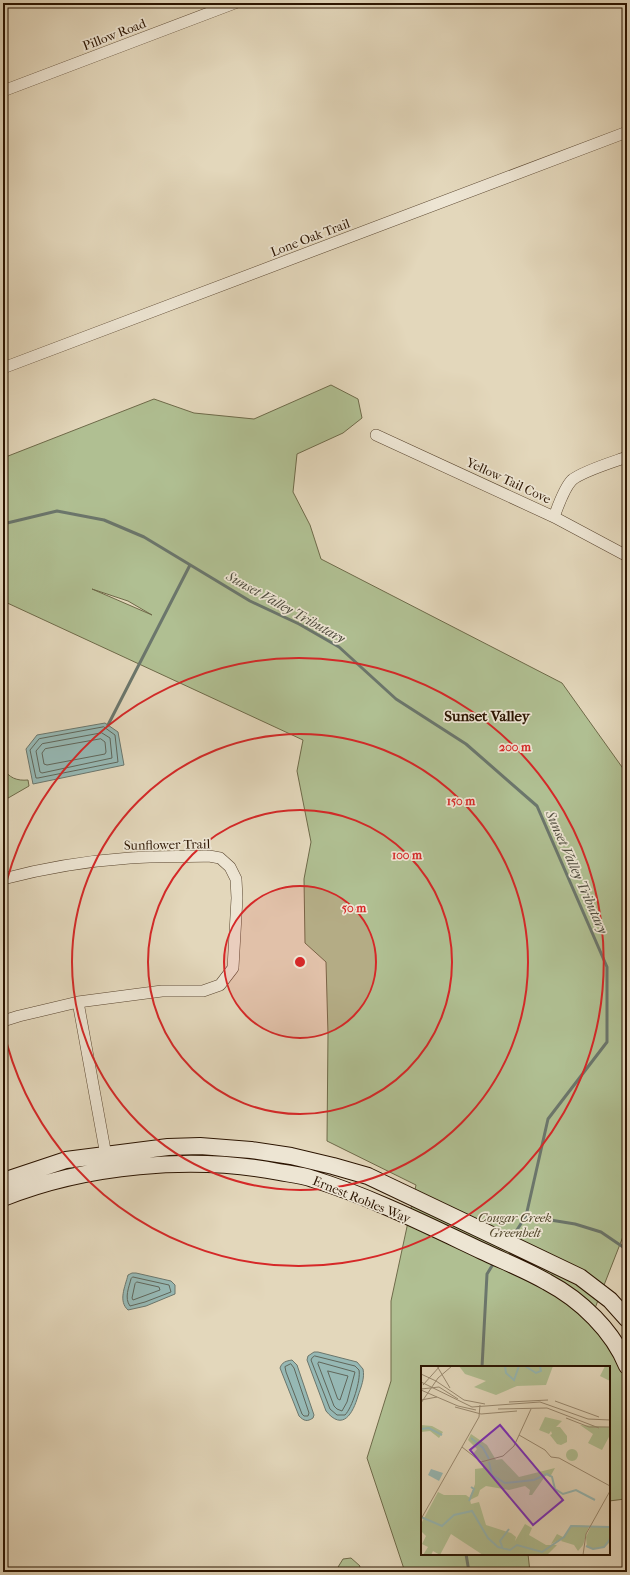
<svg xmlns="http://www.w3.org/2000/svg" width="630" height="1575" viewBox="0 0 630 1575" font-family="'IM FELL French Canon',serif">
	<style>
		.green { fill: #b0bf92; stroke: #6e6a49; fill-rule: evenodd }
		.water { fill: #96b8b4; stroke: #6b766c }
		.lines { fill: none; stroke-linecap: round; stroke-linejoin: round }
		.shore { stroke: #60665a; stroke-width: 1 }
		.stream { stroke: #6b766c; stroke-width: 3 }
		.street-casing { stroke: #59452f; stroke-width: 12 }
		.secondary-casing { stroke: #2b1400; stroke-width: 18 }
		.street { stroke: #ede5d3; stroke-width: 11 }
		.secondary { stroke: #ede5d3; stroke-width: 16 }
		.ring { fill: none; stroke: #d62828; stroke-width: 2 }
		.labels { text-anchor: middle; stroke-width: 3.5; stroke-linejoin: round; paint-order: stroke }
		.street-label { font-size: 13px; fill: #2b1400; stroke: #ede5d3 }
		.park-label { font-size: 13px; font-style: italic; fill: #53472c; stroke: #ede5d3 }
		.water-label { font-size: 14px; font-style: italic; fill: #504d3f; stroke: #ede5d3 }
		.quarter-label { font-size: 15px; font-weight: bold; fill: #2b1400; stroke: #ede5d3 }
		.inset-river { fill: none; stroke: #96b8b4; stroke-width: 2 }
		.inset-road { fill: none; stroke: #998970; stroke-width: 1 }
		.view { fill: #7b2cbf; fill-opacity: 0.15; stroke: #7b2cbf; stroke-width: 2 }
		.inset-edge { fill: none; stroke: #2b1400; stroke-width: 2 }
		.centre { fill: #d62828; stroke: #ede5d3; stroke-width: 2 }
		.ring-label { font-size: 12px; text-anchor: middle; font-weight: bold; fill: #d62828; stroke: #ede5d3; stroke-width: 3.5; stroke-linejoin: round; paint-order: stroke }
	</style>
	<rect width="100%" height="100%" fill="#e3d7bb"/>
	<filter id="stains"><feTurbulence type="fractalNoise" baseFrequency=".005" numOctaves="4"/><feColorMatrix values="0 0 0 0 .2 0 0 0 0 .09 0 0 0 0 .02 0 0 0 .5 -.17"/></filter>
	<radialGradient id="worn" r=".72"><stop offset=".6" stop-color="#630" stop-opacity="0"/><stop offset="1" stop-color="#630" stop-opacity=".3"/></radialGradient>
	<!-- green -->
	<path class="green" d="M331 385 358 399 362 418 343 433 297 454 293 492 310 525 321 559 562 683 627 774V1234H624L590 1321 606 1340 622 1371 627 1388V1478L625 1499 609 1501V1367H422V1554H528L530 1572H405L367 1458 391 1381V1301L416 1185 327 1141 328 1034 326 962 305 943 304 879 311 842 297 771 303 740 3 601V458L154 399 194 413 254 419ZM92 589 128 601 152 615Z
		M3 768C9 778 17 781 28 780L29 786 3 801Z
		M351 1558 360 1566 358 1572H335L343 1559Z"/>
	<!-- water -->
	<path class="water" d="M105 723 118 732 124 765 33 784 26 749 37 735Z
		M132 1273H136L171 1281 175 1285V1294L146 1306 128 1310C118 1301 125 1287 128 1275Z
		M314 1352H318L357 1362 363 1369C365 1378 361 1387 358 1396 353 1413 343 1432 326 1411L307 1360 308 1356Z
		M292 1360 297 1365 314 1415 313 1418C307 1422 304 1421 299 1416L280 1368C282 1362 286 1361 292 1360Z"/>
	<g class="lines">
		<!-- shore -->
		<path class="shore" d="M104 727 115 735 118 762 38 778H36L30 750 39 739Z
			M102 733 110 738 112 758 42 773 40 772 36 751 42 744Z
			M101 739 105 742 106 752 105 754 47 765 44 764 42 753 45 749Z
			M133 1277 169 1285 171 1292 145 1302 130 1306C124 1298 129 1287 131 1279Z
			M137 1282 159 1287 160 1290 133 1300 132 1298 135 1284Z
			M315 1356 355 1366 359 1370C361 1380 352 1408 345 1415H337L330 1409 311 1360 312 1358Z
			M319 1362 355 1372 347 1402 342 1411 337 1409 334 1406 318 1364Z
			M291 1364 294 1368 309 1413 308 1416H304L302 1414 286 1372 285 1367Z
			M328 1371 348 1376 340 1400 338 1399Z"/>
		<!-- stream -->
		<path class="stream" d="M3 524 57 511 104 520 144 537 250 601 299 624 339 647 396 699 466 744 537 806 607 967V1042L548 1119 526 1216 511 1239
			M108 725 190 565
			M526 1216 575 1224 601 1232 626 1249
			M482 1367 487 1274 495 1261
			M466 1554 469 1572"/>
		<defs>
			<path id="street" d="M3 91 235 3
				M3 368 627 132
				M376 435 554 517 627 556
				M554 517C558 506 564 488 572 480 583 471 613 462 627 457
				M3 879C44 868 87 861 130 858 156 856 183 857 209 856L220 858 230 867 236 879 237 898 233 968 220 985 203 991H162L78 1002 19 1016 3 1021
				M78 1002 107 1161"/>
			<path id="secondary" d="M3 1181 66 1160 168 1147 200 1146 251 1150 291 1156 333 1166 368 1176 580 1277 610 1300 627 1319
				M3 1198C85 1165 192 1155 279 1172 290 1174 302 1175 313 1179 371 1197 427 1225 482 1251 503 1261 526 1270 547 1282 581 1300 613 1331 627 1366"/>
		</defs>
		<!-- street casing -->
		<use href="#street" class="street-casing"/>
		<!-- secondary casing -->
		<use href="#secondary" class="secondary-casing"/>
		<!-- street -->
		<use href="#street" class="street"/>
		<!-- secondary -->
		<use href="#secondary" class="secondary"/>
	</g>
	<!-- distance rings -->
	<circle cx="300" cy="962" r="76" fill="#d62828" fill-opacity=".12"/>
	<g class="ring">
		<circle cx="300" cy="962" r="76"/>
		<circle cx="300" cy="962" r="152"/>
		<circle cx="300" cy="962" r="228"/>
		<path d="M3 896A304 304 0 1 1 3 1028"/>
	</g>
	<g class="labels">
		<!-- street labels -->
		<g class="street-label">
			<text transform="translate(114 34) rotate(-21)" y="5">Pillow Road</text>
			<text transform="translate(310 237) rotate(-21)" y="5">Lone Oak Trail</text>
			<text transform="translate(509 480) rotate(25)" y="5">Yellow Tail Cove</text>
			<text transform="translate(167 844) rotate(-1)" y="5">Sunflower Trail</text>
			<text transform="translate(362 1199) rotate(22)" y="5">Ernest Robles Way</text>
		</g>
		<!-- park labels -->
		<g class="park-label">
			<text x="515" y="1222">Cougar Creek<tspan x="515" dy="15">Greenbelt</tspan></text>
		</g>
		<!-- water labels -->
		<g class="water-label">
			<text transform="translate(286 607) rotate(29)" y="5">Sunset Valley Tributary</text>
			<text transform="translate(577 872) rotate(66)" y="5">Sunset Valley Tributary</text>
		</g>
		<!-- quarter labels -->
		<g class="quarter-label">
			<text x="487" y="721">Sunset Valley</text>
		</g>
	</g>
	<!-- overview -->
	<g transform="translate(421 1366)">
		<rect width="189" height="189" fill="#e3d7bb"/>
		<path d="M38 0H132L125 19 96 20 75 29 53 21 65 15 44 8ZM184 0H189V15L179 10ZM124 51 141 55 135 61H139L146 70V76L140 79 136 78 129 69 131 68 130 65 128 68 118 64ZM0 59 11 60 22 66 18 72 9 65 0 66ZM159 59 189 61V69L181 84 167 77 172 68ZM50 68 66 79 75 94 81 93 98 111 134 102 129 111 125 109 111 129H108L109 124 104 120 88 124 65 120 59 124 57 130 49 134 50 138 58 136 65 159 90 167 95 171 94 175 104 158 111 162 108 169 125 179H136L126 189H62L30 168 19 189 12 185 10 189H2L7 181 1 178 5 170 0 165V158L17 126 23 129H45L49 132 54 118V103L62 102 61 95 52 88 56 83 47 74ZM145 89a6 6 0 1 1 12 0a6 6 0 1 1-12 0ZM151 159 168 160 162 179 157 185 153 179 140 175 142 172 130 178 136 168 142 171ZM170 160H189V176L184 181 172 183 166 181 165 171Z" fill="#b0bf92"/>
		<path d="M10 103 22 107 18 115 7 109Z" fill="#96b8b4"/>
		<path class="inset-river" d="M84 0 85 7 93 14 98 0M104 0 115 7 120 5 119 0M0 63 8 62 21 69M50 72 62 82 68 93M68 96 71 109 84 117 113 114 126 108 131 111 134 123 142 128 155 124 174 134M48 135 53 123 50 121M0 151 21 160 33 149 51 145 67 172 77 181 89 184 96 179 121 186 143 171 150 160 189 161M165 180 172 183 183 181 189 173M82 183 79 175 88 163"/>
		<path class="inset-road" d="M16 0 29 22M0 8 15 15 43 34 64 38M0 16 51 41 119 36 167 53 189 54M2 19 19 0M0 23 18 21 37 33M0 24 16 31M0 34 16 31 37 40 55 44M134 35 178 51M88 36 127 34M0 37 17 12 31 0M34 41 60 48 96 45M77 43 126 42 178 62M145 52 168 61H189M98 69 124 84 130 91 138 92 189 120M41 81 60 96 82 90 93 80 110 43M0 153 58 51 59 39M162 189 165 168 189 125"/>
		<path class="view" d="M79 59 142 134 112 159 49 84Z"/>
		<rect width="189" height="189" class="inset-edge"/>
	</g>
	<circle cx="300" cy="962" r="6" class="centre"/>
	<g class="ring-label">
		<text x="515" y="751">200 m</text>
		<text x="461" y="805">150 m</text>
		<text x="407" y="859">100 m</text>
		<text x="354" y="912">50 m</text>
	</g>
	<!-- margin -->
	<rect width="630" height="1575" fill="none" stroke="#e3d7bb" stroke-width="16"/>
	<rect x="4" y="4" width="622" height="1567" fill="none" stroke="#2b1400" stroke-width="2"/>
	<rect x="8" y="8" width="614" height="1559" fill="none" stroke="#2b1400"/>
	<rect width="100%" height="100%" filter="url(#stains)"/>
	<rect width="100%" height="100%" fill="url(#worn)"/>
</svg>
